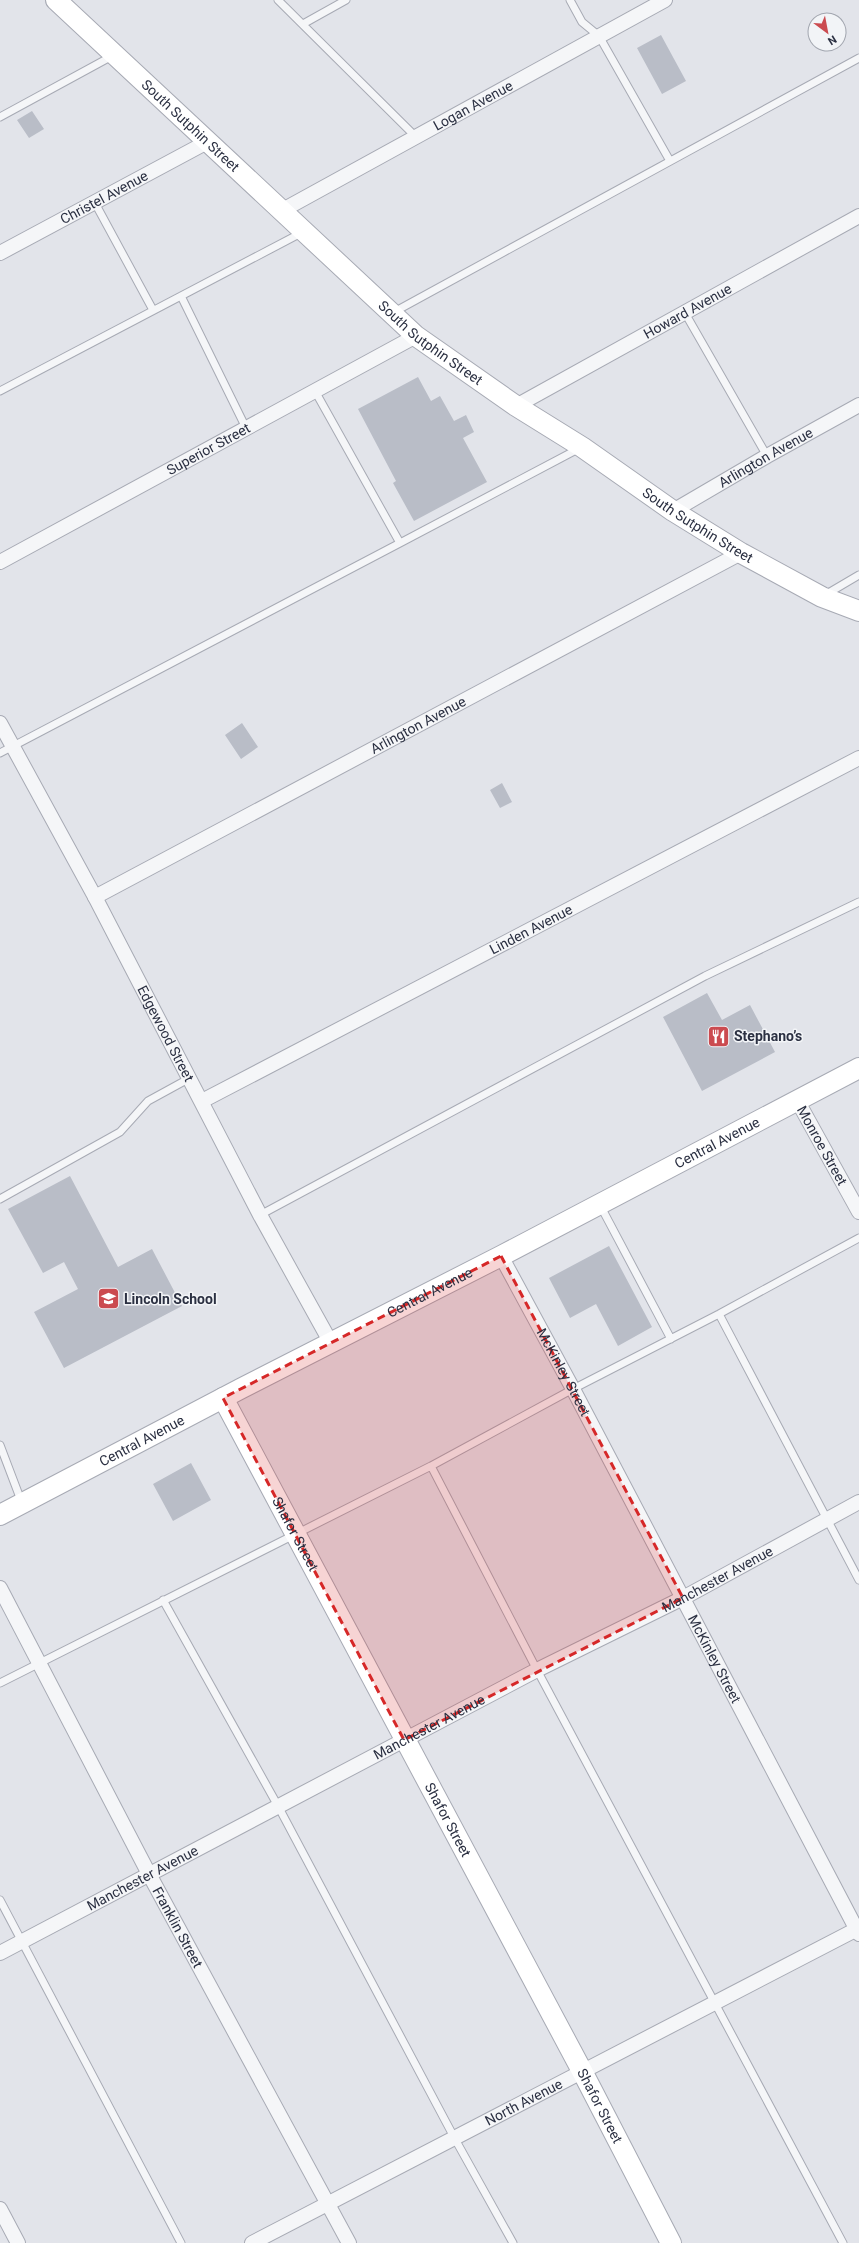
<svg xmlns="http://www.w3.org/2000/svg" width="859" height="2243" viewBox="0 0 859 2243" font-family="Roboto,sans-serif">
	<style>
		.building { fill: #b9bdc7 }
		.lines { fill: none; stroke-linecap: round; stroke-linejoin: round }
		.lane-casing { stroke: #a7aab4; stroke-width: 9 }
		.street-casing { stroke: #a7aab4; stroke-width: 16 }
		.secondary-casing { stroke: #a7aab4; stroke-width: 22 }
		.lane { stroke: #f5f6f8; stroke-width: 7 }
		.street { stroke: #f5f6f8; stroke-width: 14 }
		.secondary { stroke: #fff; stroke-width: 20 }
		.marked { fill: #d62828; fill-opacity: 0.2; stroke: #d62828; stroke-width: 3; stroke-dasharray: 8 5; stroke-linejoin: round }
		.labels { text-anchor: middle; stroke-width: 3; stroke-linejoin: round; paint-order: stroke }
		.street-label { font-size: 14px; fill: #2b3042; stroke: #f2f4f7 }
		.poi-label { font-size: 14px; font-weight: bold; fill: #2b3042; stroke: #f2f4f7; text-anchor: start }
	</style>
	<rect width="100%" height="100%" fill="#e2e4ea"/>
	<!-- building -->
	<path class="building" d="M661 35 686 81 662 94 637 48Z
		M32 111 44 129 29 138 17 120Z
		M418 377 431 401 440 396 454 421 466 415 474 432 463 438 487 482 414 521 393 483 396 481 358 409Z
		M242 723 258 747 241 759 225 735Z
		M502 783 512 802 500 808 490 790Z
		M707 993 722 1020 750 1005 775 1052 702 1091 663 1017Z
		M70 1176 118 1267 152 1249 182 1306 64 1368 34 1312 78 1289 64 1262 43 1273 8 1209Z
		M609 1246 652 1327 618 1346 596 1304 570 1318 549 1278Z
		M191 1463 211 1500 173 1521 153 1484Z"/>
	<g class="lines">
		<defs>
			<path id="lane" d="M278 0 416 137
				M570 0 582 22 599 36 670 161
				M303 24 346 0
				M0 117 114 55
				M95 203 153 310
				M181 296 246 428
				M394 312 859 58
				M685 313 767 456
				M0 391 303 232
				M400 543 580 448
				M825 595 859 575
				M0 753 400 543 315 391
				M0 1199 120 1132 148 1101 190 1078
				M600 1205 671 1339
				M260 1215 705 976 859 902
				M719 1314 859 1580
				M0 1445 22 1503
				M431 1466 537 1670 843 2243
				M163 1600 278 1806 455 2139 513 2243
				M0 1683 431 1466 573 1389 719 1314 859 1238
				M0 1900 181 2243"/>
			<g id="street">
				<path id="s1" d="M281 211 665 0"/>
				<path id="s2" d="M0 253 209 141"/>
				<path id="s3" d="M516 406 859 216"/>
				<path id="s4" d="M673 511 767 456 859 405"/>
				<path id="s5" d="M0 562 416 336"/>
				<path id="s6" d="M0 723 95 897 260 1215 331 1343"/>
				<path id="s7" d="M95 897 741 553"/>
				<path id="s8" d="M797 1100 859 1212"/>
				<path id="s9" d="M202 1101 859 758"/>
				<path id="s10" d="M501 1256 573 1389 859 1934"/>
				<path id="s11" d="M0 1588 149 1874 349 2243"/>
				<path id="s12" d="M0 1953 537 1670 683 1598 859 1502"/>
				<path d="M0 2209 18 2243"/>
				<path id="s13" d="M252 2243 859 1928"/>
			</g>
			<g id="secondary">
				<path id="s14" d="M56 0 416 336 516 406 582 447 673 511 741 553 822 597 859 611"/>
				<path id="s15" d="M223 1398 582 2071 671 2243"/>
				<path id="s16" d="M0 1515 242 1388 501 1256 859 1068"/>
			</g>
		</defs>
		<!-- lane casing -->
		<use href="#lane" class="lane-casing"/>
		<!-- street casing -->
		<use href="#street" class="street-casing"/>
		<!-- secondary casing -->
		<use href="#secondary" class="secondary-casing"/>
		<!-- lane -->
		<use href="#lane" class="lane"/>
		<!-- street -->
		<use href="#street" class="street"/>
		<!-- secondary -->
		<use href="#secondary" class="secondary"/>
	</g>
	<!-- marked area -->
	<path class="marked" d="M501 1256 683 1598 404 1740 223 1398Z"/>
	<!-- icons -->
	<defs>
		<symbol id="restaurant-square" viewBox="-11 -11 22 22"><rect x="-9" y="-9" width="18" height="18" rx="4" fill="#cb4b50" stroke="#f2f4f7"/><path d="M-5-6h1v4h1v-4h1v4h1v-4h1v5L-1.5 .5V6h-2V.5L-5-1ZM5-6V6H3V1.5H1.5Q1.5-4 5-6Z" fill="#fff"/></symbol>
		<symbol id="school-square" viewBox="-11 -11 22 22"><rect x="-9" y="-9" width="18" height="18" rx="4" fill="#cb4b50" stroke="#f2f4f7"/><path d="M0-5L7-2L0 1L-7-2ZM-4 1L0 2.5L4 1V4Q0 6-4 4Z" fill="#fff"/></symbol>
	</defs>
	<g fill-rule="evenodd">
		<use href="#restaurant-square" x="706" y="1024" width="25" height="25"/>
		<use href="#school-square" x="96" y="1286" width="25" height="25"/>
	</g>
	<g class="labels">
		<!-- street labels -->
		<g class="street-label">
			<text dy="5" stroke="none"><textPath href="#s1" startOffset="219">Logan Avenue</textPath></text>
			<text dy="5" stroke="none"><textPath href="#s14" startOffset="184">South Sutphin Street</textPath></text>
			<text dy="5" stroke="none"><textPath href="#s2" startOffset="118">Christel Avenue</textPath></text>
			<text dy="5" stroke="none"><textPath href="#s3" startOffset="196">Howard Avenue</textPath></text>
			<text dy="5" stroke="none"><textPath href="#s14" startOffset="508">South Sutphin Street</textPath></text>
			<text dy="5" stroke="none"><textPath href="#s5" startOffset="237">Superior Street</textPath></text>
			<text dy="5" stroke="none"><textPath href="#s4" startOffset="107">Arlington Avenue</textPath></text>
			<text dy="5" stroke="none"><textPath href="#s14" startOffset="832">South Sutphin Street</textPath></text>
			<text dy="5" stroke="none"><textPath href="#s7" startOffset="366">Arlington Avenue</textPath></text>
			<text dy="5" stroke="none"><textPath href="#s9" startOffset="371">Linden Avenue</textPath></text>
			<text dy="5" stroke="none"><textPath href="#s6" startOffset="352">Edgewood Street</textPath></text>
			<text dy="5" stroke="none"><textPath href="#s16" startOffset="808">Central Avenue</textPath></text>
			<text dy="5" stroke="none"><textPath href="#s8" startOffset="52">Monroe Street</textPath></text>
			<text dy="5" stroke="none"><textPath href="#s16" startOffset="484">Central Avenue</textPath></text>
			<text dy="5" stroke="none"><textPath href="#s10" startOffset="132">McKinley Street</textPath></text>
			<text dy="5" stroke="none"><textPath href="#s16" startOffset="160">Central Avenue</textPath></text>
			<text dy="5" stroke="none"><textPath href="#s15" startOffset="154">Shafor Street</textPath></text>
			<text dy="5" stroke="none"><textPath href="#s12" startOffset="809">Manchester Avenue</textPath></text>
			<text dy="5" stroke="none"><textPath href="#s10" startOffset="456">McKinley Street</textPath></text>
			<text dy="5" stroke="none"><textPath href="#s12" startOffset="485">Manchester Avenue</textPath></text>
			<text dy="5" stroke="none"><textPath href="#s15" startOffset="478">Shafor Street</textPath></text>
			<text dy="5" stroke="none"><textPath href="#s12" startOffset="161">Manchester Avenue</textPath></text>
			<text dy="5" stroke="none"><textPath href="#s11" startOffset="383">Franklin Street</textPath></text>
			<text dy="5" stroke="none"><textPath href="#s13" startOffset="306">North Avenue</textPath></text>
			<text dy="5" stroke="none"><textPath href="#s15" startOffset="802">Shafor Street</textPath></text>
		</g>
		<!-- poi labels -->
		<g class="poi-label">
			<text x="734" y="1041">Stephano’s</text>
			<text x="124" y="1304">Lincoln School</text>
		</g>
	</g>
	<!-- north arrow -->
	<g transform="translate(827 32) rotate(148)"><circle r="19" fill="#f2f4f7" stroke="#a2a6af"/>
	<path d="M0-3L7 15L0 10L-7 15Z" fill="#cb4b50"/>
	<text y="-6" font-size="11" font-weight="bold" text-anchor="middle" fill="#2b3042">N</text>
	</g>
</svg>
